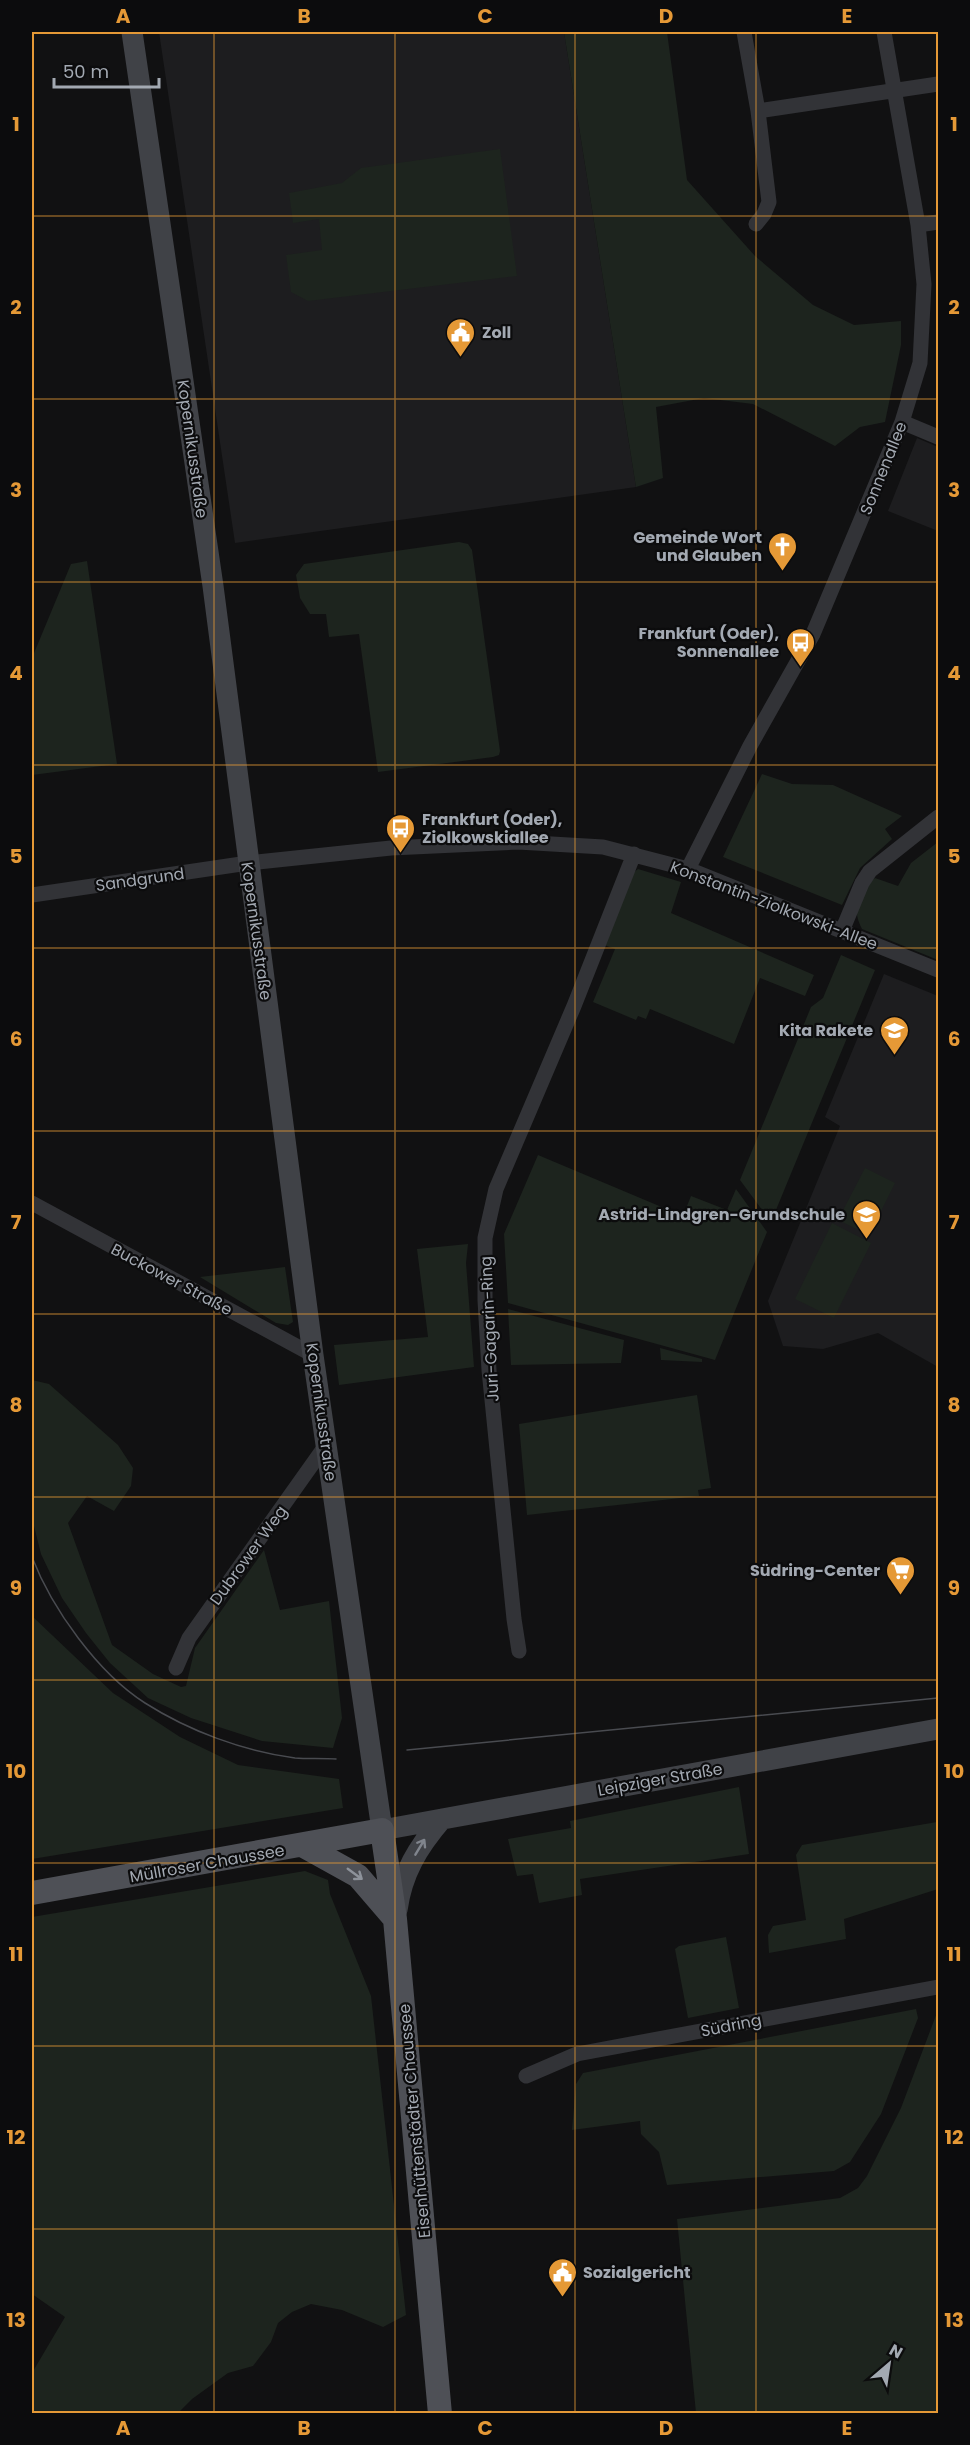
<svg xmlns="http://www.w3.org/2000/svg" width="970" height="2445" viewBox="0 0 970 2445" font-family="Poppins,sans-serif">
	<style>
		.built { fill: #1d1d1f }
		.green { fill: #1d241e }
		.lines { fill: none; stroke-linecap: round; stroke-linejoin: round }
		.street { stroke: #323337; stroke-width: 15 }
		.secondary { stroke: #404247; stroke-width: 21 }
		.primary { stroke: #4e5056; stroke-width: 24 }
		.tram { stroke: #494b50; stroke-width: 1.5 }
		.oneway { stroke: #80858d }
		.oneway2 { stroke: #8e939b }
		.grid { fill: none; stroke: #e59936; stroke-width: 1.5; stroke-opacity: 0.55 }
		.labels { text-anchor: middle; stroke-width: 4.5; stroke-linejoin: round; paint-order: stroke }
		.poi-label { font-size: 16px; font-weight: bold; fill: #a3a9b2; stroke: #0c0c0d; text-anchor: end }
		.street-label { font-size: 16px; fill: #a3a9b2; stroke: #0c0c0d }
		.neatline { fill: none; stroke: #e59936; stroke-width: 2 }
		.grid-label { font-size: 20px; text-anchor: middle; font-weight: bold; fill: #e59936 }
	</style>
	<rect width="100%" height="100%" fill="#111112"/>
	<!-- built -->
	<path class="built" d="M159 32H564L636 487 235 543Z
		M917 438 938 447V531L888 511Z
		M884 974 938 996V1367L878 1333 823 1349 783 1346 768 1301 840 1126 825 1117Z"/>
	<!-- green -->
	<path class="green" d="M564 32H667L687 180 755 256 813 305 854 325 901 321V345L885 422 860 427 835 446 753 404 704 398 656 407 663 478 636 487Z
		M500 149 517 276 308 301 291 292 286 255 322 250 319 219 293 223 289 193 342 183 361 168Z
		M459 542 468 544 472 550 500 751 499 755 493 757 378 772 359 634 329 637 326 614H310L300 598 296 575 304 564Z
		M87 561 117 764 32 775V658L71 564Z
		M762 774 792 784 833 785 902 816 885 829 892 839 860 868 842 905 723 857Z
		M938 842V960L862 929C859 923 856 916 857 909 858 900 867 883 875 878L898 886 911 863Z
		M638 869 681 882 671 913 814 975 805 996 760 978 734 1044 650 1009 646 1019 638 1016 636 1020 593 1002 615 949 604 945 633 873Z
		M841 955 875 970 771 1222 740 1180 811 1007 823 998Z
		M538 1155 683 1216 691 1196 727 1210 736 1189 767 1232 715 1360 508 1303 504 1234Z
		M865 1168 895 1183 869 1235 838 1220Z
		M832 1223 871 1243 834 1318 795 1299Z
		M468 1244 466 1263 474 1367 339 1385 334 1345 428 1337 417 1249Z
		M285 1267 293 1322 288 1325 276 1323 200 1277Z
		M508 1309 624 1340 621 1363 511 1365Z
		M660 1348 702 1359V1362L661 1360Z
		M32 1380 49 1384 118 1445 133 1468 131 1486 114 1511 87 1496 68 1523 112 1645 153 1674 181 1687 186 1686 195 1648 264 1550 280 1610 329 1601 342 1718 333 1748 262 1741 191 1718 148 1698 110 1663 86 1633 62 1598 41 1554 32 1518Z
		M697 1395 711 1488 698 1490 699 1496 527 1515 519 1424Z
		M32 1616 113 1693 180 1737 238 1765 339 1779 343 1808 32 1859Z
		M739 1787 749 1854 580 1879 582 1895 539 1903 533 1874 517 1876 508 1839 571 1828 570 1821Z
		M937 1822 938 1889 844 1919 846 1939 769 1953 768 1935 773 1926 806 1920 796 1855 802 1845Z
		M305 1871 328 1880 330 1894 371 1996 406 2315 383 2327 342 2310 311 2304 292 2312 278 2323 271 2342 253 2366 228 2373 192 2399 178 2413H32V2373L65 2317 32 2294V1917Z
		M726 1937 739 2008 688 2018 675 1949 679 1946Z
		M916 2009 918 2018 881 2114 850 2162 834 2171 667 2185 659 2152 641 2134 640 2121 572 2130 576 2084 583 2073Z
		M938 2010V2413H696L677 2219 840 2198 858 2188 867 2176 901 2108Z"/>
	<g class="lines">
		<!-- street -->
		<path class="street" d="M744 32 758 111 769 202 764 214 756 224
			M758 111 938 84
			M918 225 938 222
			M902 422 938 437
			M688 869 750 746 813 634 902 422 920 363 924 284 918 225 884 32
			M32 895 248 863 391 848 518 842 603 847 688 869 938 970
			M842 931 862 883 870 871 938 817
			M32 1203 313 1355
			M519 1651 514 1619 489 1370 485 1300V1238L496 1189 574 1006 634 854
			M176 1668 189 1638 326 1445
			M526 2076 577 2054 938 1987"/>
		<!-- secondary -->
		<path class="secondary" d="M132 32 213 586 313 1355 382 1830 938 1729
			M397 1910C402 1873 418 1847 442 1819"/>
		<!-- primary -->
		<path class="primary" d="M304 1846 358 1876 395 1919
			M32 1893 382 1830 395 1919 440 2414"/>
		<!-- tram -->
		<path class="tram" d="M32 1557C52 1609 98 1673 145 1703 189 1731 243 1751 295 1758 308 1759 322 1758 336 1759
			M407 1750 938 1698"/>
	</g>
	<!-- one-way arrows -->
	<defs><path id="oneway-shaft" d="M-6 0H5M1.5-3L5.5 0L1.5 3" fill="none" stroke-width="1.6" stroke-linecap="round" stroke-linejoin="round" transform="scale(1.5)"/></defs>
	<use class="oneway" href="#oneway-shaft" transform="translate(420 1847) rotate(-59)"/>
	<use class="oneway2" href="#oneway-shaft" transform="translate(355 1874) rotate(36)"/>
	<!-- grid -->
	<path class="grid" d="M214 32V2414M395 32V2414M575 32V2414M756 32V2414M32 216H938M32 399H938M32 582H938M32 765H938M32 948H938M32 1131H938M32 1314H938M32 1497H938M32 1680H938M32 1863H938M32 2046H938M32 2229H938"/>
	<!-- icons -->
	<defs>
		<symbol id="civic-pin" viewBox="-11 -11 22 30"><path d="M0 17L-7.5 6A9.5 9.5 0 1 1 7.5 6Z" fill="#e59936" stroke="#0c0c0d"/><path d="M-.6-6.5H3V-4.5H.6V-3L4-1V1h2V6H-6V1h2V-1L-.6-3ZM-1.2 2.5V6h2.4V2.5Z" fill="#fff"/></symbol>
		<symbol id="church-pin" viewBox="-11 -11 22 30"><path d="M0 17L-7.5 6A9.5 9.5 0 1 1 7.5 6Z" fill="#e59936" stroke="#0c0c0d"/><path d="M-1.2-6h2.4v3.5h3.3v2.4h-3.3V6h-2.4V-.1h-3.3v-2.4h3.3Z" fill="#fff"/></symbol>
		<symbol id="bus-pin" viewBox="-11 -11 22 30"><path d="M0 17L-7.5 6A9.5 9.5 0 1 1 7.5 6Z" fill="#e59936" stroke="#0c0c0d"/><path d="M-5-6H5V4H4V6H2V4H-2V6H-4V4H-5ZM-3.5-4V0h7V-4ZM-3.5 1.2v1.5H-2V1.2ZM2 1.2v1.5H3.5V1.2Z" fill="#fff"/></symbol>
		<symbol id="school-pin" viewBox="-11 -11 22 30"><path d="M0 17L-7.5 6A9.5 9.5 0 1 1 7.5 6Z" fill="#e59936" stroke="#0c0c0d"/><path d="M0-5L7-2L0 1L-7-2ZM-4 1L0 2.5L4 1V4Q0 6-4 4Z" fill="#fff"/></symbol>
		<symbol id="supermarket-pin" viewBox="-11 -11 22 30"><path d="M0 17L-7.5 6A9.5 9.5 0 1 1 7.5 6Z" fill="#e59936" stroke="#0c0c0d"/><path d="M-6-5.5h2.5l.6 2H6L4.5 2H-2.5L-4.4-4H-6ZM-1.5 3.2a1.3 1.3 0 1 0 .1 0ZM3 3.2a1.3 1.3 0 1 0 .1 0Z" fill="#fff"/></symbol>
	</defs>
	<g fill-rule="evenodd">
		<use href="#civic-pin" x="444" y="316" width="33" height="45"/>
		<use href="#church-pin" x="766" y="530" width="33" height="45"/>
		<use href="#bus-pin" x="784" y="626" width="33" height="45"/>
		<use href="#bus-pin" x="384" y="812" width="33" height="45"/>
		<use href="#school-pin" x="878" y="1014" width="33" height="45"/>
		<use href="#school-pin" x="850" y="1198" width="33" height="45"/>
		<use href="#supermarket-pin" x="884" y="1554" width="33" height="45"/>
		<use href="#civic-pin" x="546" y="2256" width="33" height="45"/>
	</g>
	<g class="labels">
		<!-- poi labels -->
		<g class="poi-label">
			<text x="482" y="338" text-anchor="start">Zoll</text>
			<text x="762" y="543">Gemeinde Wort<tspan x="762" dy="18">und Glauben</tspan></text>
			<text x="779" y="639">Frankfurt (Oder),<tspan x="779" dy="18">Sonnenallee</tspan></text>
			<text x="422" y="825" text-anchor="start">Frankfurt (Oder),<tspan x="422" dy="18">Ziolkowskiallee</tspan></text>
			<text x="873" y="1036">Kita Rakete</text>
			<text x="845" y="1220">Astrid-Lindgren-Grundschule</text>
			<text x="880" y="1576">Südring-Center</text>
			<text x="583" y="2278" text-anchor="start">Sozialgericht</text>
		</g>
		<!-- street labels -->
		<g class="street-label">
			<text transform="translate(193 449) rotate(82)" y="6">Kopernikusstraße</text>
			<text transform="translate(883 468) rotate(-68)" y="6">Sonnenallee</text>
			<text transform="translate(140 879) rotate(-8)" y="6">Sandgrund</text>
			<text transform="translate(774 905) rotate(21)" y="6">Konstantin-Ziolkowski-Allee</text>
			<text transform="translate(257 931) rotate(82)" y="6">Kopernikusstraße</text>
			<text transform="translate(172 1279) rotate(28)" y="6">Buckower Straße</text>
			<text transform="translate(489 1329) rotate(-93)" y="6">Juri-Gagarin-Ring</text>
			<text transform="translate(322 1412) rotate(82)" y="6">Kopernikusstraße</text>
			<text transform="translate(248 1555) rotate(-54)" y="6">Dubrower Weg</text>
			<text transform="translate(660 1779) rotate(-10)" y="6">Leipziger Straße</text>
			<text transform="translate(207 1863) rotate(-10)" y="6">Müllroser Chaussee</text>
			<text transform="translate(731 2025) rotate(-11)" y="6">Südring</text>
			<text transform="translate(414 2121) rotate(-95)" y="6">Eisenhüttenstädter Chaussee</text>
		</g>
	</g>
	<!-- border -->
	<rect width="970" height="2445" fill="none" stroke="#0c0c0d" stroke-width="66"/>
	<!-- north arrow -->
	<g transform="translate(889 2364) rotate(29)" stroke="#0c0c0d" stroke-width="4.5" paint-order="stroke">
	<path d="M0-4.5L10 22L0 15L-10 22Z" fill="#a3a9b2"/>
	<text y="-9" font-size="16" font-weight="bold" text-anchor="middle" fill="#a3a9b2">N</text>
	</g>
	<!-- scale -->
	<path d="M54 78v9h105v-9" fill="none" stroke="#a3a9b2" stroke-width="3"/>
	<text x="63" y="78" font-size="18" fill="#a3a9b2" stroke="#0c0c0d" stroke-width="4.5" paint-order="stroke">50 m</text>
	<rect x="33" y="33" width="904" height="2379" class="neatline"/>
	<g class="grid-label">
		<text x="123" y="23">A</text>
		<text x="304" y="23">B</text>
		<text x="485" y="23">C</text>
		<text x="666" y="23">D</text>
		<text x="847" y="23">E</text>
		<text x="16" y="131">1</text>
		<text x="954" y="131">1</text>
		<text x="16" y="314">2</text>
		<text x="954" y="314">2</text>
		<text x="16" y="497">3</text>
		<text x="954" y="497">3</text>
		<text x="16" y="680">4</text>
		<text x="954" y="680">4</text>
		<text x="16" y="863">5</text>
		<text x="954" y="863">5</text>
		<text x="16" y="1046">6</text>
		<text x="954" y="1046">6</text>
		<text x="16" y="1229">7</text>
		<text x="954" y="1229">7</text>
		<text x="16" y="1412">8</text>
		<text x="954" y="1412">8</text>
		<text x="16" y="1595">9</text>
		<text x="954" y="1595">9</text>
		<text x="16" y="1778">10</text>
		<text x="954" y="1778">10</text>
		<text x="16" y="1961">11</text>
		<text x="954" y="1961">11</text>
		<text x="16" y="2144">12</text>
		<text x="954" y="2144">12</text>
		<text x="16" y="2327">13</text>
		<text x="954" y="2327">13</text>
		<text x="123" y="2435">A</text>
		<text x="304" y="2435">B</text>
		<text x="485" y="2435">C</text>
		<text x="666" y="2435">D</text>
		<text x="847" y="2435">E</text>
	</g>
</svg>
